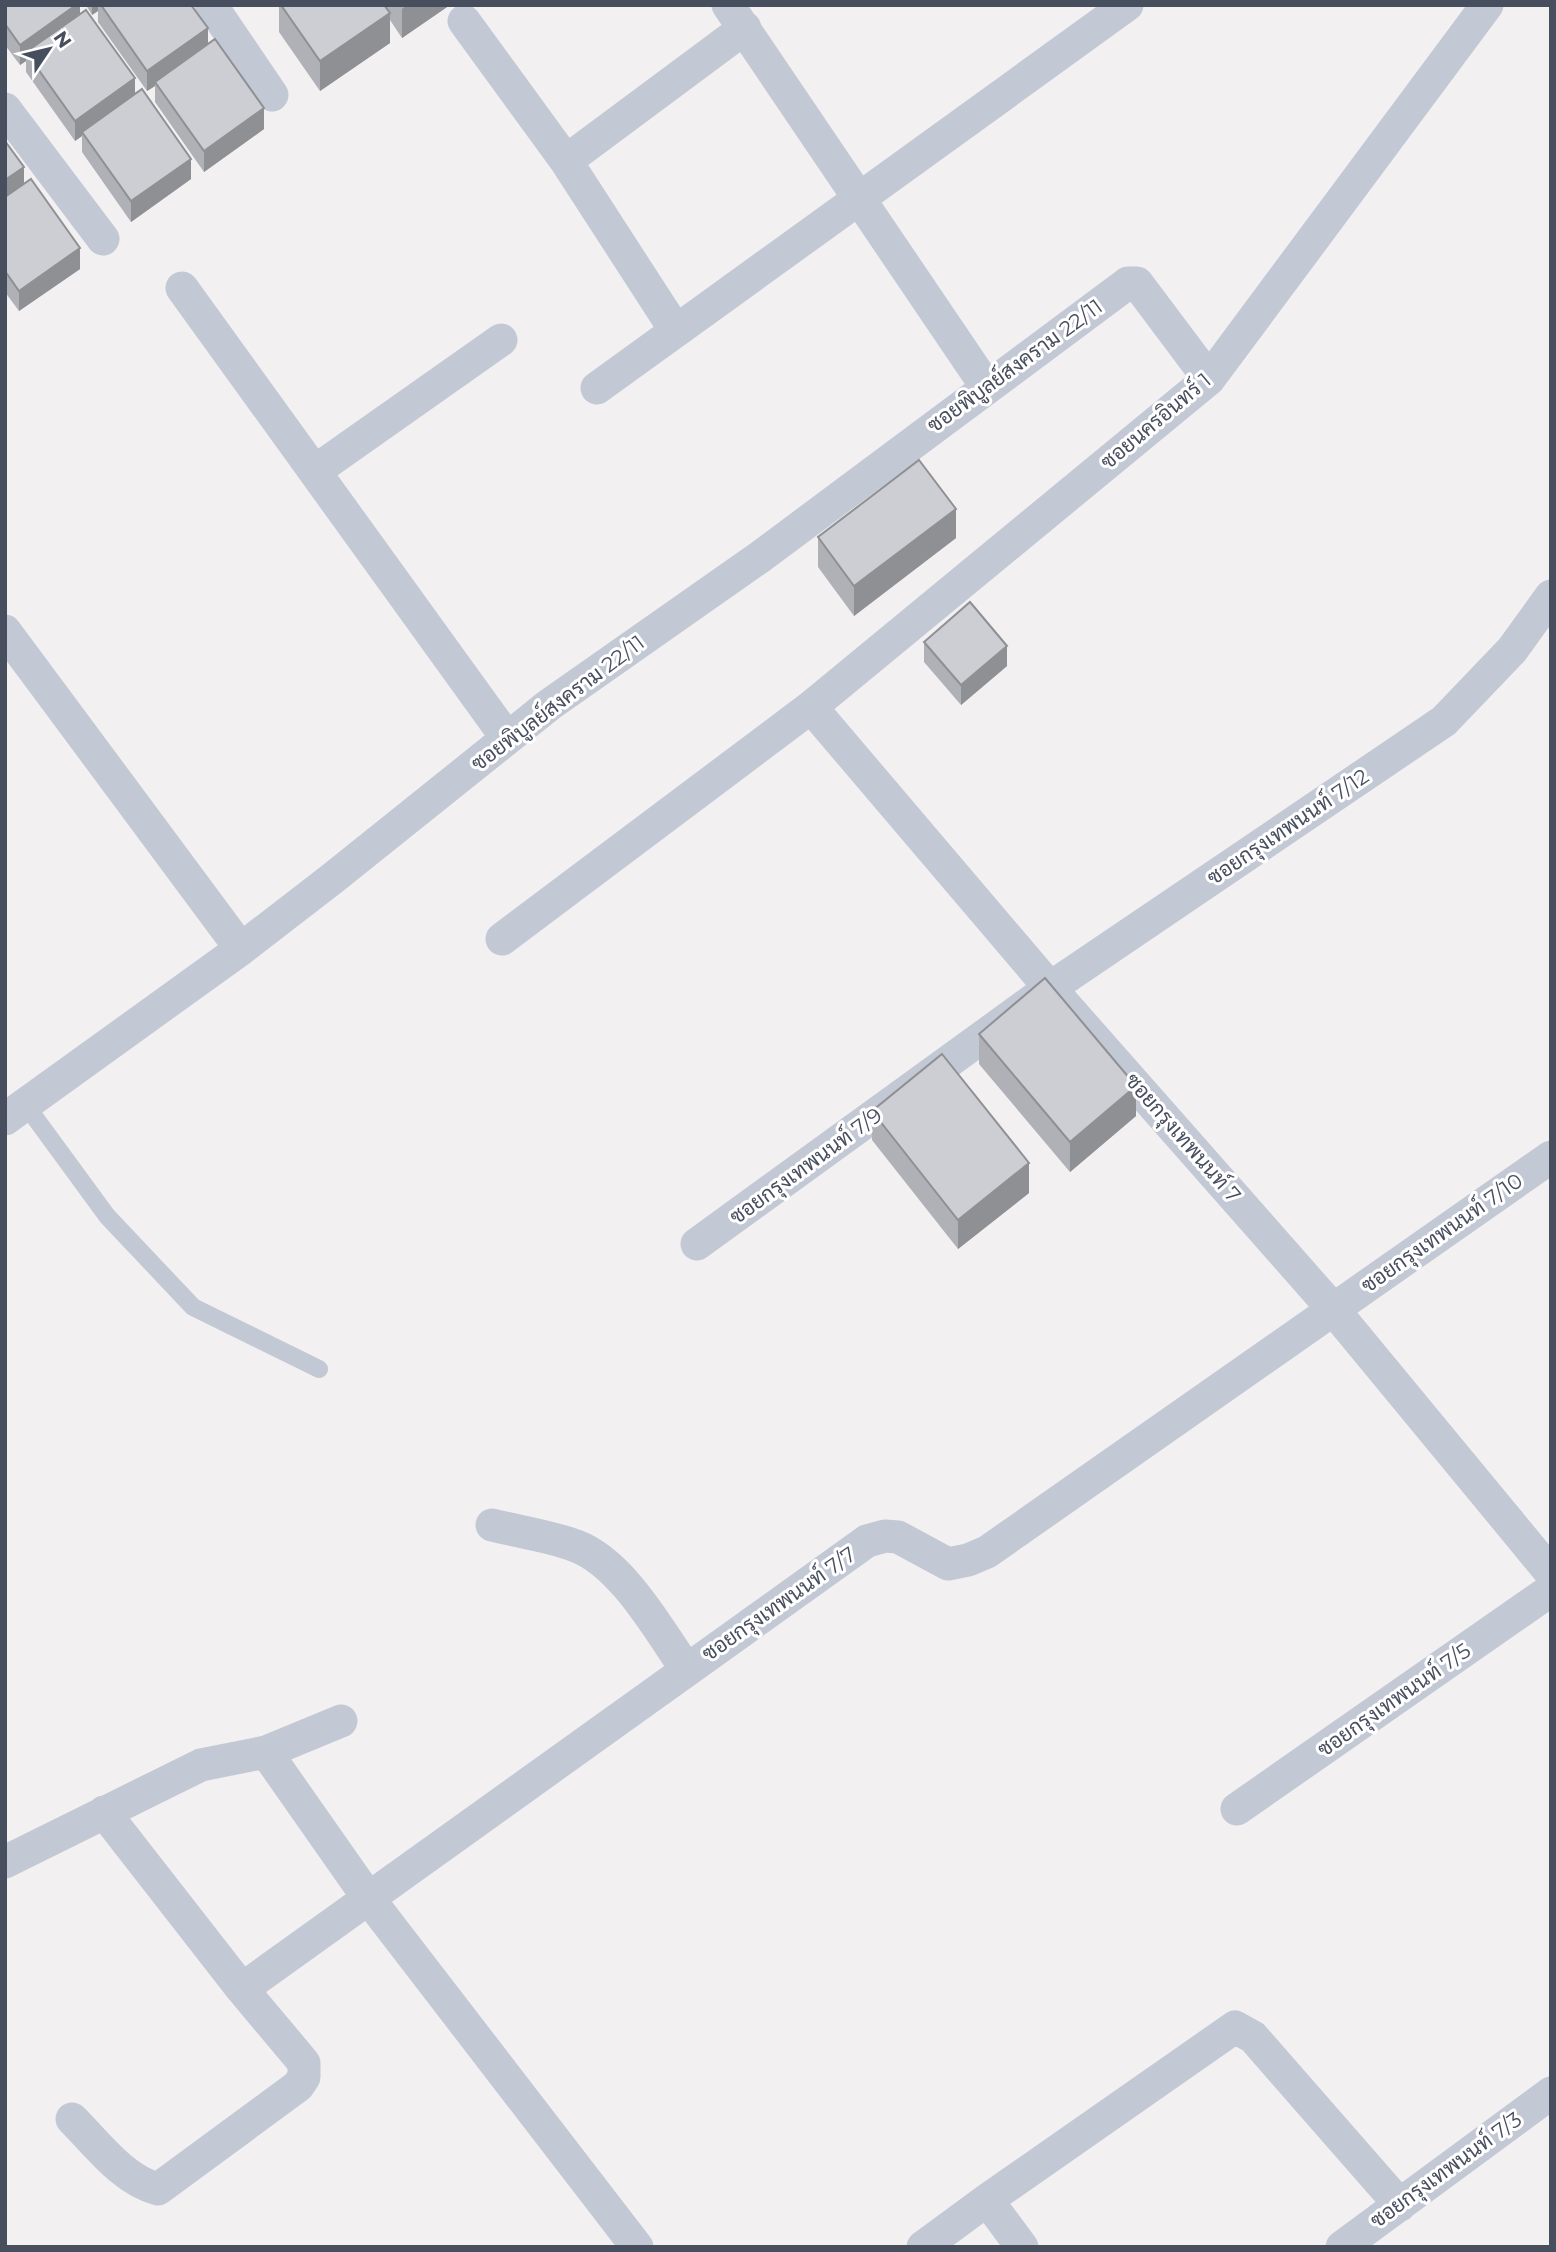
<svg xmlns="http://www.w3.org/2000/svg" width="1556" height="2252" viewBox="0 0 1556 2252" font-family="Montserrat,Sarabun,sans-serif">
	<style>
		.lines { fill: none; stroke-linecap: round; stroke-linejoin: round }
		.lane { stroke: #c3c8d5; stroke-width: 18 }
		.street { stroke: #c3c8d5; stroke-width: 33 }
		.wall { fill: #afb1b6 }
		.shaded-wall { fill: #8f9094 }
		.building { fill: #ccced4; stroke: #8f9094; stroke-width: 2 }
		.labels { text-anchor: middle; stroke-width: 6; stroke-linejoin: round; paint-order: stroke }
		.street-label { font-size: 21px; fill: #474e5e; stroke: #fff }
	</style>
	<rect width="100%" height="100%" fill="#f2f0f0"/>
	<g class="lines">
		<!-- lane -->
		<path class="lane" d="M25 1104 107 1216 193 1307 319 1369"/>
		<!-- street -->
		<path class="street" d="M211 5 272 95
			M728 5 986 386
			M464 21 566 161 676 331
			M5 109 103 239
			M566 161 745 28
			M182 288 507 738
			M597 388 1127 5
			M315 471 501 340
			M5 631 241 949
			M811 707 1050 988 1333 1309 1551 1573
			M502 939 811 707 1209 379 1487 5
			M5 1119 241 949 333 878 549 705 760 557 1128 283H1137L1209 379
			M697 1244 1050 988 1444 721 1512 650 1551 596
			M492 1525C520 1532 550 1536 576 1546 622 1563 659 1630 686 1669
			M266 1752 369 1899 637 2247
			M1237 1809 1551 1590
			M5 1862 201 1765 266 1752 341 1721
			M242 1989 867 1541 885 1536 898 1537 948 1564 968 1560 987 1552 1551 1157
			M72 2119C97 2144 123 2180 158 2189L298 2086 304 2077V2063L242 1989 104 1812
			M987 2200 1022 2247
			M923 2247 987 2200 1235 2027 1253 2037 1400 2205
			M1342 2247 1551 2093"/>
	</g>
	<!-- wall -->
	<path class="wall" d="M5 5H80V14L191 179 131 222 82 152V136L75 141 26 72V61L20 65 5 45Z
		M86 5H191L208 44 264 129 204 172 155 102V86L147 91 98 22V11L92 15Z
		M279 5H450L402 38 390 20V43L320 91 279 32Z
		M5 141 24 184 80 269 19 311 5 292Z
		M818 537 956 538 854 616 818 567Z
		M924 642 1007 666 961 705 924 662Z
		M979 1034 1136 1116 1070 1172 979 1064Z
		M872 1111 1029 1193 958 1249 872 1140Z"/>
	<!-- shaded-wall -->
	<path class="shaded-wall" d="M76 5H80V23L26 52V61L20 65V45Z
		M92 5H98V11L92 15Z
		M407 5H450L402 38V9Z
		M390 13V43L320 91V61Z
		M208 28V48L155 82V86L147 91V71Z
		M135 78V99L82 132V136L75 141V121Z
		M264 108V129L204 172V151Z
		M191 159V179L131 222V201Z
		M24 167V187L5 200V180Z
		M80 248V269L19 311V291Z
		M956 509V538L854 616V586Z
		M1007 646V666L961 705V685Z
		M1136 1086V1116L1070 1172V1142Z
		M1029 1163V1193L958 1249V1220Z"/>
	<!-- building -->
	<path class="building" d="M5 5H76L20 45 5 24Z
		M101 5H191L208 28 147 71Z
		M281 5H384L390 13 320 61Z
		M86 10 135 78 75 121 26 52Z
		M215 39 264 108 204 151 155 82Z
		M142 89 191 159 131 201 82 132Z
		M5 141 24 167 5 180Z
		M31 179 80 248 19 291 5 271V197Z
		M919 460 956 509 854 586 818 537Z
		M970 602 1007 646 961 685 924 642Z
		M1045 978 1136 1086 1070 1142 979 1034Z
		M942 1054 1029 1163 958 1220 872 1111Z"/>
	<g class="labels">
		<!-- street labels -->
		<g class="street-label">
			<text transform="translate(1015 366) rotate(-36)" y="7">ซอยพิบูลย์สงคราม 22/11</text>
			<text transform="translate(1156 421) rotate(-40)" y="7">ซอยนครอินทร์ 1</text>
			<text transform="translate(558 703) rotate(-37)" y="7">ซอยพิบูลย์สงคราม 22/11</text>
			<text transform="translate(1288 827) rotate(-34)" y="7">ซอยกรุงเทพนนท์ 7/12</text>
			<text transform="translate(1183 1138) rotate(49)" y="7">ซอยกรุงเทพนนท์ 7</text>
			<text transform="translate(806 1166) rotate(-36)" y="7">ซอยกรุงเทพนนท์ 7/9</text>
			<text transform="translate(1442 1233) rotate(-35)" y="7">ซอยกรุงเทพนนท์ 7/10</text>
			<text transform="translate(779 1604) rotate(-35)" y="7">ซอยกรุงเทพนนท์ 7/7</text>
			<text transform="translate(1394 1700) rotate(-35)" y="7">ซอยกรุงเทพนนท์ 7/5</text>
			<text transform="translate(1446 2170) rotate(-36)" y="7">ซอยกรุงเทพนนท์ 7/3</text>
		</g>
	</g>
	<!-- border -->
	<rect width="1556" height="2252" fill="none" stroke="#474e5e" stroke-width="14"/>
	<!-- north arrow -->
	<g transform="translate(49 49) rotate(55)" stroke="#ffffff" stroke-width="5" paint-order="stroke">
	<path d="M0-5L12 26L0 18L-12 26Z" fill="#474e5e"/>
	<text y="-10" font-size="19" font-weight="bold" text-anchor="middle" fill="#474e5e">N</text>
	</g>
</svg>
